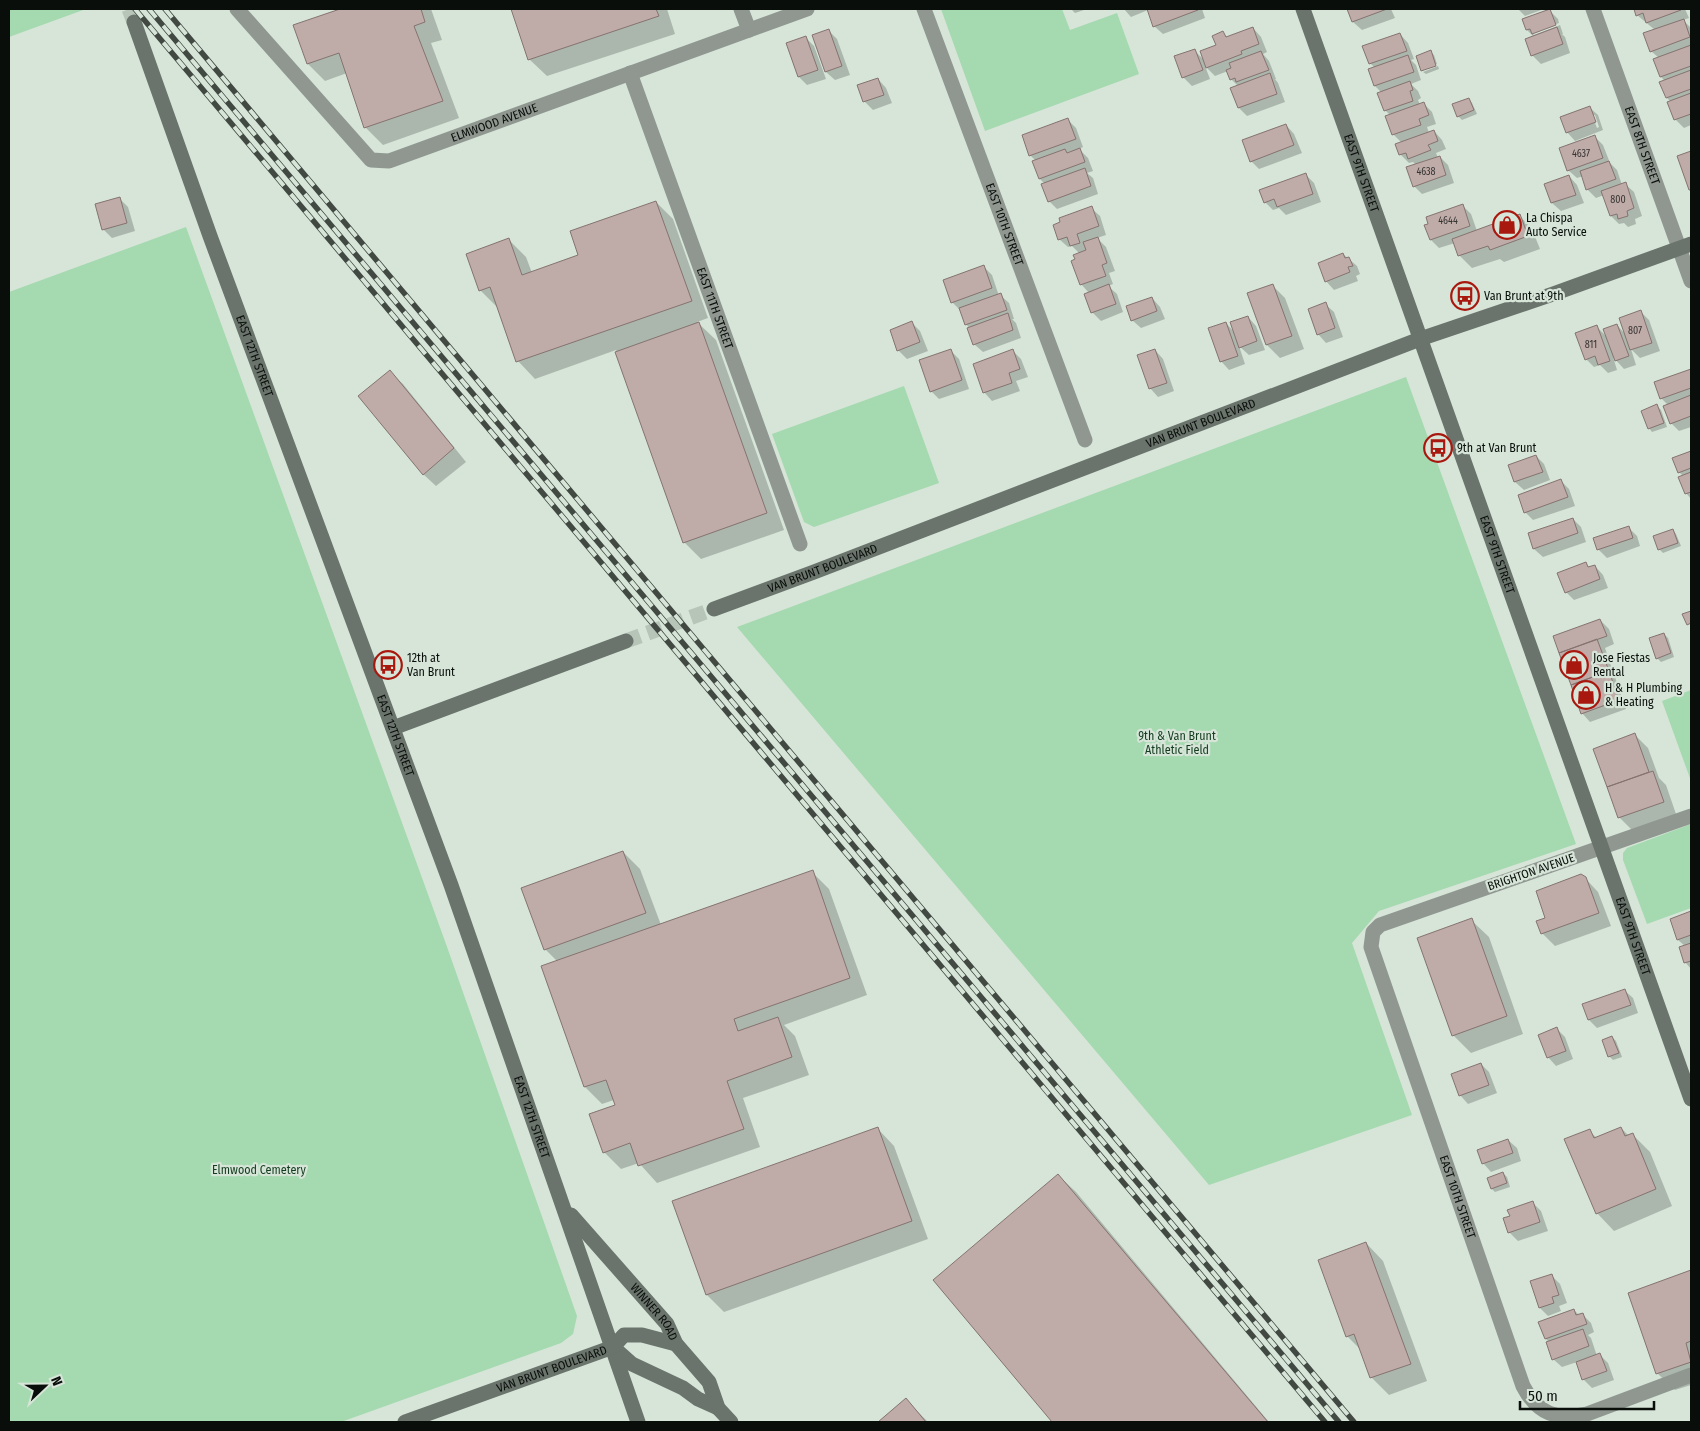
<svg xmlns="http://www.w3.org/2000/svg" width="1700" height="1431" viewBox="0 0 1700 1431" font-family="'Fira Sans Condensed',sans-serif">
	<style>
		.green { fill: #a5d9af }
		.shadow { fill: #0003; fill-rule: evenodd }
		.building { fill: #bfaba8; stroke: #857370 }
		.lines { fill: none; stroke-linecap: round; stroke-linejoin: round }
		.secondary-tunnel { stroke: #b7c5b9; stroke-width: 15; stroke-dasharray: 15 8; stroke-linecap: butt }
		.street { stroke: #909791; stroke-width: 15 }
		.secondary { stroke: #6a736c; stroke-width: 15 }
		.rail-casing { stroke: #414942; stroke-width: 5.5 }
		.rail { stroke: #d6e5d8; stroke-width: 4; stroke-dasharray: 11; stroke-linecap: butt }
		.labels { text-anchor: middle; stroke-width: 4.5; stroke-linejoin: round; paint-order: stroke }
		.number-label { font-size: 10px; fill: #363532 }
		.street-label { font-size: 12px; fill: #090e0a; stroke: #d6e5d8 }
		.poi-label { font-size: 12px; fill: #090e0a; stroke: #d6e5d8; text-anchor: start }
		.park-label { font-size: 12px; fill: #143d20; stroke: #d6e5d8 }
	</style>
	<rect width="100%" height="100%" fill="#d6e5d8"/>
	<!-- green -->
	<path class="green" d="M9 9H86L9 37Z
		M941 9H1062L1070 30 1117 13 1139 74 985 131Z
		M186 227 446 944 577 1316 573 1334 561 1343 341 1422H9V292Z
		M1406 377 1576 844 1379 911 1352 943 1412 1115 1209 1185 737 627Z
		M904 386 939 483 814 527 804 522 772 434Z
		M1691 690V781L1662 701Z
		M1691 824V908L1647 924 1623 860V853L1627 848Z"/>
	<!-- shadow -->
	<path class="shadow" d="M344 9H431L442 40 431 43 459 118 383 145 365 127 347 73 325 81 308 64 295 26Z
		M513 9H667L675 34 547 76 529 59Z
		M1071 9H1087L1075 13Z
		M1124 9H1202L1205 18 1163 34 1154 26 1148 10 1131 17Z
		M1349 9H1391L1395 18 1362 30 1353 22Z
		M1518 9H1544L1525 16Z
		M1635 9H1685L1689 18 1683 20 1691 28V125L1684 128 1675 119 1671 102 1667 98 1665 81 1661 77 1659 58 1651 51 1655 30 1637 15Z
		M1549 10 1558 19 1559 23 1532 33 1534 35 1560 25 1563 34H1562L1565 37 1570 53 1541 64 1532 55 1527 40 1534 37 1527 30Z
		M1253 28 1261 37 1267 52 1263 54 1269 61 1276 79H1275L1278 83 1285 102 1247 116 1239 108 1232 88 1238 86 1231 79 1228 71 1215 76 1205 66 1210 79 1192 86 1183 77 1194 50 1204 60 1217 46 1223 33 1228 38Z
		M829 31 837 39 850 75 835 80 826 72 814 36Z
		M1400 34 1408 43 1414 59 1411 60 1416 65 1421 80 1411 84 1418 91 1421 98 1418 100 1420 105 1424 104 1432 112 1436 124 1427 127 1429 133 1434 131 1442 140 1446 149 1436 153 1438 158 1440 157 1448 165 1454 183 1422 194 1414 186 1416 165 1413 162 1409 163 1401 155 1397 145 1402 143 1393 134 1391 116 1385 110 1382 93 1375 86V68L1370 63Z
		M806 38 814 46 826 79 807 85 799 77Z
		M1431 52 1434 55 1437 64 1423 69V71L1417 57Z
		M1438 66 1439 69 1426 74 1423 72Z
		M878 79 886 88 892 103 873 110 865 102 859 86Z
		M1469 99 1472 103 1477 114 1462 120 1458 116Z
		M1589 107 1598 115 1603 130 1575 141 1567 132ZM1592 115H1595L1599 127 1597 128Z
		M1068 120 1076 128 1083 147 1079 149 1088 158 1093 171 1087 173 1093 178 1098 194 1057 209 1049 201 1045 184 1040 179 1034 162 1036 161 1030 155Z
		M1286 125 1294 134 1302 153 1259 169 1251 161Z
		M1595 137 1603 145 1610 163 1617 170 1622 185 1625 184 1634 192 1642 216 1635 219 1636 224 1628 227 1624 223 1619 224 1611 216 1604 195 1596 198 1587 189 1583 176 1577 178 1568 170Z
		M1306 175 1314 183 1321 202 1286 215 1279 208 1273 210 1265 202Z
		M1569 176 1577 185 1584 203 1561 211 1552 203 1546 185Z
		M119 198 128 207 135 231 112 238 103 229Z
		M656 202 673 219 708 318 697 322 716 340 784 530 701 559 684 542 616 350 535 379 518 361 497 307 480 290 509 240 526 257 532 273 580 256Z
		M1462 205 1471 214 1477 231 1520 216 1532 229 1540 249 1504 262 1500 259 1472 268 1459 255 1455 243 1439 248 1431 240 1426 226Z
		M1091 208 1100 216 1106 235 1097 238 1106 247 1115 271 1109 273 1113 284 1108 286 1117 294 1123 312 1101 321 1092 312 1089 293 1081 284 1076 260 1080 254 1072 246 1068 247 1059 239Z
		M1343 254 1357 266 1360 274 1356 276 1358 281 1334 290 1326 281Z
		M983 266 992 275 999 296 1000 295 1009 303 1014 319H1012L1016 323 1021 338 983 352 974 344 970 329 966 324 961 311 952 302Z
		M1272 285 1285 298 1304 349 1280 358 1267 345 1249 294Z
		M1152 298 1160 307 1165 319 1141 328 1132 320Z
		M1325 304 1334 312 1343 337 1326 343 1318 334Z
		M1640 311 1649 320 1660 351 1640 358 1631 349 1636 365 1624 369 1613 357 1617 370 1608 373 1600 365 1594 367 1586 359 1596 326 1608 338 1617 325 1626 335Z
		M1248 317 1256 326 1265 350 1249 355 1239 346 1245 364 1229 370 1221 361 1226 323 1235 333Z
		M912 323 920 331 928 351 907 359 898 350Z
		M950 350 959 359 969 389 939 399 931 391Z
		M1155 350 1163 359 1174 391 1158 397 1150 388Z
		M1013 351 1021 359 1028 377 1016 381 1020 391 992 401 984 392Z
		M1691 370V427L1679 431 1671 423 1668 405 1662 399 1656 383Z
		M390 372 403 384 466 462 436 486 423 474Z
		M1657 406 1661 410 1667 427 1652 432 1649 428Z
		M1691 452V499L1686 493 1683 476 1679 472 1674 458Z
		M1536 456 1544 464 1550 480 1524 490 1515 482 1510 466Z
		M1561 481 1569 489 1575 506 1533 520 1525 512Z
		M1573 519 1581 527 1586 542 1543 557 1534 549 1530 534Z
		M1628 527 1637 536 1640 546 1607 558 1598 549Z
		M1673 530 1676 534 1681 546 1663 553 1659 549Z
		M1585 564 1590 568 1595 566 1603 575 1608 588 1574 600 1566 592Z
		M1600 620 1609 629 1614 644 1605 648 1626 709 1590 722 1582 713Z
		M1664 634 1668 638 1674 657 1661 662 1657 658Z
		M1635 735 1648 748 1659 778 1666 785 1676 814 1632 830 1619 817 1595 749Z
		M623 852 640 869 661 925 812 872 829 889 867 995 784 1025 795 1036 809 1075 743 1098 760 1147 657 1183 639 1163 621 1169 604 1152 616 1105 614 1100 602 1104 585 1087 557 961 545 949Z
		M1585 878 1598 892 1611 926 1555 946 1542 933 1547 919Z
		M1691 912V969L1685 962V946L1678 940 1671 919Z
		M1471 920 1489 937 1523 1034 1471 1053 1453 1035Z
		M1624 990 1633 998 1638 1013 1597 1028 1589 1020 1584 1005Z
		M1557 1029 1565 1037 1573 1059 1556 1066 1548 1057Z
		M1612 1037 1616 1041 1622 1057 1613 1060 1609 1056Z
		M1481 1064 1489 1072 1497 1093 1468 1104 1460 1095Z
		M877 1128 894 1146 928 1239 724 1312 707 1295Z
		M1621 1128 1629 1136 1632 1134 1650 1152 1672 1206 1614 1231 1597 1213 1589 1131 1597 1138Z
		M1508 1140 1517 1148 1521 1161 1491 1172 1483 1163Z
		M1503 1173 1507 1177 1510 1187 1495 1192 1492 1189Z
		M1058 1175 1076 1192 1269 1422H1054L935 1280Z
		M1533 1203 1541 1211 1548 1231 1518 1241 1509 1232 1511 1216Z
		M1366 1243 1383 1261 1427 1381 1389 1395 1372 1378 1362 1351 1347 1336Z
		M1691 1272V1385L1675 1390 1657 1373 1629 1294Z
		M1551 1275 1560 1284 1567 1303 1559 1306 1561 1311 1548 1316 1540 1308Z
		M1574 1310 1579 1315 1582 1314 1591 1323 1594 1332 1588 1335 1591 1338 1597 1356 1600 1355 1608 1363 1614 1380 1592 1388 1584 1380 1577 1362 1562 1367 1553 1359 1549 1342 1546 1339Z
		M906 1400 928 1422H879Z"/>
	<!-- building -->
	<path class="building" d="M340 9H421L425 22 414 26 443 101 364 128 339 53 307 64 293 25Z
		M511 9H656L659 16 528 60Z
		M1147 9H1197L1198 10 1153 27Z
		M1347 9H1387L1352 22Z
		M1550 9 1556 25 1532 34 1530 29 1526 30 1522 19Z
		M1634 9H1681V10L1646 23 1643 13 1636 16Z
		M1684 19 1690 37 1650 52 1643 33Z
		M1253 27 1259 44 1241 51 1242 54 1206 68 1200 51 1216 45 1212 36 1223 31 1226 37Z
		M1557 27 1563 44 1531 56 1525 39Z
		M829 29 842 66 825 72 812 35Z
		M1400 33 1407 51 1369 64 1362 46Z
		M806 36 818 70 798 77 786 43Z
		M1691 45V66L1660 77 1653 59Z
		M1195 49 1203 70 1182 78 1174 56Z
		M1431 50 1436 66 1421 71 1416 56Z
		M1261 51 1269 70 1236 82 1235 78 1230 80 1226 70 1231 68 1229 63Z
		M1408 55 1414 72 1374 86 1368 69Z
		M1691 70V89L1666 98 1659 82Z
		M1270 73 1277 94 1238 108 1230 88Z
		M878 78 884 95 863 102 857 85Z
		M1410 81 1413 90 1410 91 1413 101 1384 111 1377 93Z
		M1691 93V114L1674 120 1667 102Z
		M1469 98 1474 110 1457 117 1452 104Z
		M1424 102 1429 115 1419 119 1421 125 1392 135 1385 116Z
		M1590 106 1596 122 1566 133 1560 117Z
		M1068 118 1076 139 1029 156 1022 135Z
		M1286 124 1294 145 1250 162 1242 140Z
		M1434 130 1438 141 1428 145 1431 150 1408 159 1406 153 1399 155 1395 144Z
		M1595 135 1603 158 1567 171 1559 148Z
		M1080 148 1085 162 1039 179 1032 161 1065 149 1067 153Z
		M1691 151V190H1689L1677 156Z
		M1440 156 1446 175 1413 187 1406 167Z
		M1609 161 1616 179 1586 190 1580 171Z
		M1085 168 1091 186 1048 202 1041 184Z
		M1306 173 1313 194 1277 207 1274 199 1264 203 1259 190Z
		M1569 175 1576 195 1551 203 1544 184Z
		M1626 182 1634 208 1627 211 1628 216 1618 219 1617 214 1610 216 1601 191Z
		M120 197 127 223 102 230 95 204Z
		M656 201 692 301 516 362 490 287 479 291 466 254 509 238 522 275 578 255 570 231Z
		M1463 204 1470 226 1430 240 1424 225 1428 224 1426 217Z
		M1092 206 1099 226 1077 234 1080 243 1070 246 1067 237 1058 240 1053 225 1060 222 1059 218Z
		M1520 214 1528 236 1490 250 1488 246 1458 256 1452 239Z
		M1098 237 1107 263 1102 265 1106 276 1080 285 1071 261 1075 259 1073 255 1086 250 1083 242Z
		M1343 253 1345 258 1349 257 1353 266 1348 267 1350 272 1325 282 1318 263Z
		M984 265 992 288 951 303 943 280Z
		M1109 284 1116 304 1091 313 1084 294Z
		M1273 284 1292 336 1266 345 1247 293Z
		M1001 293 1007 310 965 325 959 308Z
		M1152 297 1157 311 1131 321 1126 306Z
		M1326 302 1335 328 1317 335 1308 309Z
		M1641 310 1652 343 1630 350 1619 318Z
		M1008 313 1013 330 973 345 967 328Z
		M1248 316 1257 341 1239 348 1230 322Z
		M912 321 920 342 897 351 890 330Z
		M699 322 767 513 683 543 615 352Z
		M1226 322 1238 356 1220 362 1208 328Z
		M1617 324 1629 356 1615 361 1603 329Z
		M1597 325 1610 361 1598 365 1595 356 1585 360 1575 333Z
		M951 349 962 380 930 392 919 360Z
		M1013 349 1020 369 1009 373 1012 383 983 393 973 364Z
		M1155 349 1167 383 1149 389 1137 355Z
		M1691 369V388L1660 399 1654 382Z
		M390 370 454 448 423 475 358 396Z
		M1691 395V416L1670 424 1663 406Z
		M1657 404 1664 423 1648 429 1641 411Z
		M1691 451V468L1678 473 1672 458Z
		M1536 455 1543 472 1514 482 1508 465Z
		M1691 472V492L1685 494 1678 477Z
		M1561 479 1568 497 1524 513 1518 495Z
		M1573 518 1578 533 1533 549 1528 533Z
		M1629 526 1633 538 1597 550 1593 538Z
		M1673 529 1678 543 1658 550 1653 536Z
		M1586 562 1588 567 1595 565 1600 579 1565 593 1557 573Z
		M1691 611V623L1687 625 1682 614Z
		M1600 619 1607 636 1559 653 1553 636Z
		M1664 633 1671 653 1656 659 1649 638Z
		M1597 639 1609 671 1571 685 1559 653Z
		M1609 671 1619 700 1581 714 1571 685Z
		M1635 733 1649 772 1607 787 1593 749Z
		M1653 771 1664 802 1618 818 1607 787Z
		M623 851 646 913 544 950 521 888Z
		M813 870 850 978 734 1019 738 1031 778 1017 792 1057 727 1081 744 1129 638 1166 630 1143 603 1153 589 1114 615 1105 606 1080 584 1087 541 966Z
		M1581 874 1586 877 1599 913 1541 934 1536 921 1545 918 1536 891Z
		M1691 911V935L1677 940 1670 919Z
		M1472 918 1507 1016 1452 1036 1417 938Z
		M1691 943V961L1684 963 1679 947Z
		M1625 989 1631 1005 1588 1020 1582 1004Z
		M1557 1027 1566 1051 1547 1058 1538 1035Z
		M1612 1036 1619 1053 1608 1057 1602 1040Z
		M1481 1063 1489 1085 1459 1096 1451 1074Z
		M878 1127 912 1221 706 1295 672 1201Z
		M1621 1127 1625 1136 1633 1133 1656 1189 1596 1214 1564 1139 1590 1129 1594 1138Z
		M1508 1139 1513 1153 1482 1164 1477 1150Z
		M1503 1172 1507 1183 1491 1189 1487 1178Z
		M1058 1174 1268 1422H1052L933 1280Z
		M1533 1201 1540 1222 1508 1233 1503 1218 1510 1216 1507 1210Z
		M1366 1242 1411 1364 1370 1378 1354 1334 1346 1337 1318 1260Z
		M1691 1270V1341L1686 1343 1691 1362 1656 1374 1628 1293Z
		M1552 1274 1559 1295 1552 1297 1554 1303 1539 1308 1530 1281Z
		M1574 1309 1576 1315 1583 1313 1587 1324 1545 1339 1538 1322Z
		M1583 1329 1589 1346 1552 1360 1546 1342Z
		M1600 1353 1607 1371 1582 1380 1576 1362Z
		M906 1398 926 1422H878Z"/>
	<g class="lines">
		<!-- secondary-tunnel -->
		<path class="secondary-tunnel" d="M129 9 134 22
			M626 641 714 609"/>
		<!-- street -->
		<g class="street">
			<path id="s1" d="M237 9 371 160 389 161 807 9"/>
			<path d="M741 9 749 30"/>
			<path id="s2" d="M924 9 1085 440"/>
			<path id="s3" d="M1593 9 1691 281"/>
			<path id="s4" d="M630 73 800 544"/>
			<path id="s5" d="M1691 816 1380 925 1373 932 1371 947 1523 1386C1538 1415 1557 1420 1587 1414L1691 1375"/>
		</g>
		<!-- secondary -->
		<g class="secondary">
			<path id="s6" d="M1303 9 1691 1099"/>
			<path id="s7" d="M134 22 210 236 451 885 638 1422"/>
			<path id="s8" d="M714 609 814 572 1420 339 1553 294 1691 244"/>
			<path d="M393 728 626 641"/>
			<path id="s9" d="M571 1215 667 1324 676 1344 709 1382 718 1408 731 1422"/>
			<path d="M614 1348 632 1364 683 1388 698 1399 718 1408"/>
			<path id="s10" d="M405 1422 613 1347 624 1335H642L676 1344"/>
		</g>
		<defs>
			<path id="rail" d="M135 9 1325 1422
				M149 9 1339 1422
				M165 9 1354 1422"/>
		</defs>
		<!-- rail casing -->
		<use href="#rail" class="rail-casing"/>
		<!-- rail -->
		<use href="#rail" class="rail"/>
	</g>
	<!-- icons -->
	<defs>
		<symbol id="shop-ring" viewBox="-11 -11 22 22"><circle r="9.5" fill="#d6e5d8" stroke="#a9180f" stroke-width="1.5"/><path d="M-5-2.5h2.3a2.7 3.5 0 0 1 5.4 0H5L5.5 6h-11ZM-1.5-2.5h3a1.5 2.3 0 0 0-3 0Z" fill="#a9180f"/></symbol>
		<symbol id="bus-ring" viewBox="-11 -11 22 22"><circle r="9.5" fill="#d6e5d8" stroke="#a9180f" stroke-width="1.5"/><path d="M-5-6H5V4H4V6H2V4H-2V6H-4V4H-5ZM-3.5-4V0h7V-4ZM-3.5 1.2v1.5H-2V1.2ZM2 1.2v1.5H3.5V1.2Z" fill="#a9180f"/></symbol>
	</defs>
	<g fill-rule="evenodd">
		<use href="#shop-ring" x="1491" y="209" width="32" height="32"/>
		<use href="#bus-ring" x="1449" y="280" width="32" height="32"/>
		<use href="#bus-ring" x="1422" y="432" width="32" height="32"/>
		<use href="#bus-ring" x="372" y="649" width="32" height="32"/>
		<use href="#shop-ring" x="1558" y="649" width="32" height="32"/>
		<use href="#shop-ring" x="1570" y="679" width="32" height="32"/>
	</g>
	<g class="labels">
		<!-- number labels -->
		<g class="number-label">
			<text x="1581" y="157">4637</text>
			<text x="1426" y="175">4638</text>
			<text x="1618" y="203">800</text>
			<text x="1448" y="224">4644</text>
			<text x="1635" y="334">807</text>
			<text x="1591" y="348">811</text>
		</g>
		<!-- street labels -->
		<g class="street-label">
			<text dy="4" stroke="none"><textPath href="#s1" startOffset="332">ELMWOOD AVENUE</textPath></text>
			<text dy="4" stroke="none"><textPath href="#s3" startOffset="145">EAST 8TH STREET</textPath></text>
			<text dy="4" stroke="none"><textPath href="#s6" startOffset="174">EAST 9TH STREET</textPath></text>
			<text dy="4" stroke="none"><textPath href="#s2" startOffset="230">EAST 10TH STREET</textPath></text>
			<text dy="4" stroke="none"><textPath href="#s4" startOffset="250">EAST 11TH STREET</textPath></text>
			<text dy="4" stroke="none"><textPath href="#s7" startOffset="355">EAST 12TH STREET</textPath></text>
			<text dy="4" stroke="none"><textPath href="#s8" startOffset="521">VAN BRUNT BOULEVARD</textPath></text>
			<text dy="4" stroke="none"><textPath href="#s6" startOffset="579">EAST 9TH STREET</textPath></text>
			<text dy="4" stroke="none"><textPath href="#s8" startOffset="116">VAN BRUNT BOULEVARD</textPath></text>
			<text dy="4" stroke="none"><textPath href="#s7" startOffset="760">EAST 12TH STREET</textPath></text>
			<text transform="translate(1531 872) rotate(-19)" y="4">BRIGHTON AVENUE</text>
			<text dy="4" stroke="none"><textPath href="#s6" startOffset="984">EAST 9TH STREET</textPath></text>
			<text dy="4" stroke="none"><textPath href="#s7" startOffset="1165">EAST 12TH STREET</textPath></text>
			<text dy="4" stroke="none"><textPath href="#s5" startOffset="619">EAST 10TH STREET</textPath></text>
			<text dy="4" stroke="none"><textPath href="#s9" startOffset="128">WINNER ROAD</textPath></text>
			<text dy="4" stroke="none"><textPath href="#s10" startOffset="156">VAN BRUNT BOULEVARD</textPath></text>
		</g>
		<!-- poi labels -->
		<g class="poi-label">
			<text x="1526" y="222">La Chispa<tspan x="1526" dy="14">Auto Service</tspan></text>
			<text x="1484" y="300">Van Brunt at 9th</text>
			<text x="1457" y="452">9th at Van Brunt</text>
			<text x="407" y="662">12th at<tspan x="407" dy="14">Van Brunt</tspan></text>
			<text x="1593" y="662">Jose Fiestas<tspan x="1593" dy="14">Rental</tspan></text>
			<text x="1605" y="692">H &amp; H Plumbing<tspan x="1605" dy="14">&amp; Heating</tspan></text>
		</g>
		<!-- park labels -->
		<g class="park-label">
			<text x="1177" y="740">9th &amp; Van Brunt<tspan x="1177" dy="14">Athletic Field</tspan></text>
			<text x="259" y="1174">Elmwood Cemetery</text>
		</g>
	</g>
	<!-- border -->
	<rect width="1700" height="1431" fill="none" stroke="#090e0a" stroke-width="20"/>
	<!-- north arrow -->
	<g transform="translate(45 1386) rotate(68)" stroke="#d6e5d8" stroke-width="4" paint-order="stroke">
	<path d="M0-4L9 19L0 12L-9 19Z" fill="#090e0a"/>
	<text y="-8" font-size="14" font-weight="bold" text-anchor="middle" fill="#090e0a">N</text>
	</g>
	<!-- scale -->
	<path d="M1520 1401v8h134v-8" fill="none" stroke="#090e0a" stroke-width="2.5"/>
	<text x="1528" y="1401" font-size="15" fill="#090e0a" stroke="#d6e5d8" stroke-width="4" paint-order="stroke">50 m</text>
</svg>
